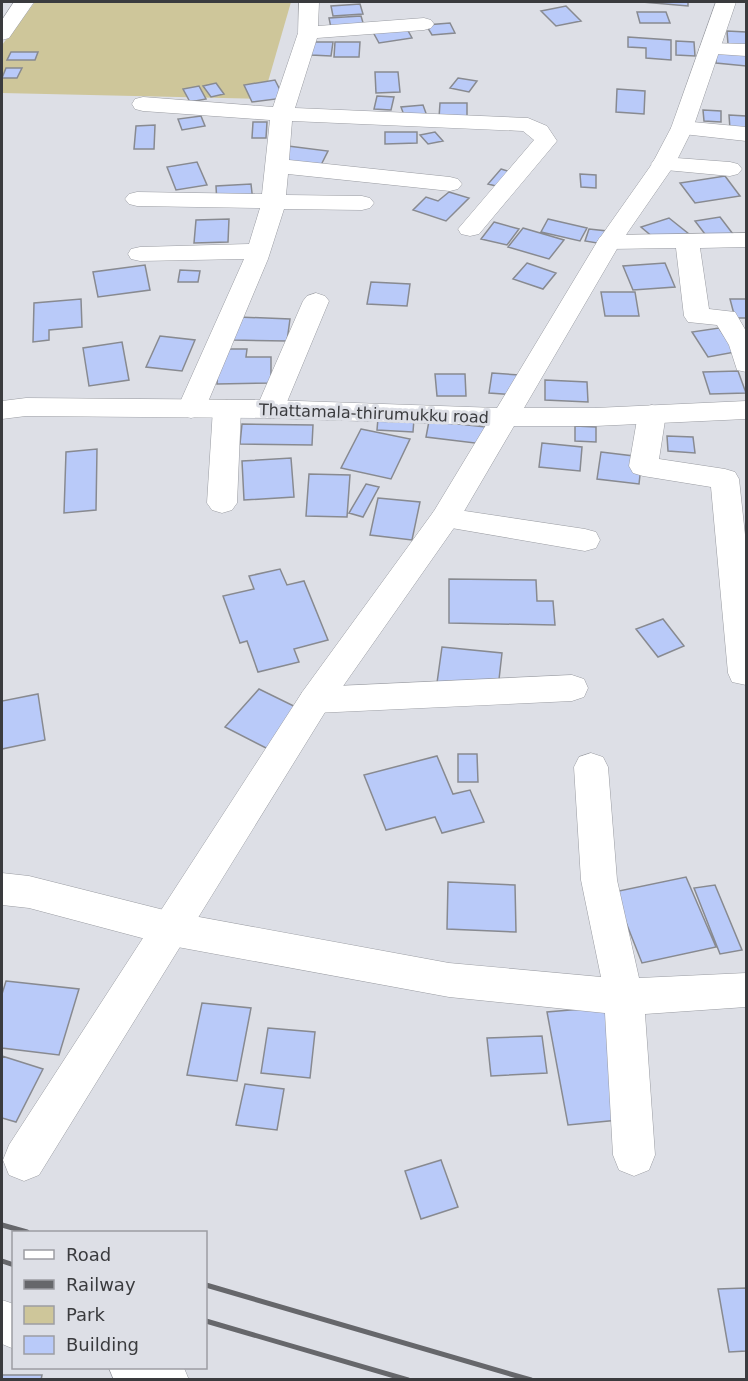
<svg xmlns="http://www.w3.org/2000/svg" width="748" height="1381" viewBox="0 0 748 1381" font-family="'DejaVu Sans',sans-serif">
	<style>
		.green { fill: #cec69a }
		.building { fill: #b9caf9; stroke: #888a90; stroke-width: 1.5 }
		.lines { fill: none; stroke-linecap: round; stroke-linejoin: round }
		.minor-casing { stroke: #9a9ca2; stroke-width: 1 }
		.tertiary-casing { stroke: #9a9ca2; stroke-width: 1 }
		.minor { fill: #fff; fill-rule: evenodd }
		.tertiary { fill: #fff; fill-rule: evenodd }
		.rail { stroke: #66676b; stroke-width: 5 }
		.labels { text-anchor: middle; stroke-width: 6; stroke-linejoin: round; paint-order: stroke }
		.street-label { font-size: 16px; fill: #3a3b3e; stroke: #dddfe6 }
	</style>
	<rect width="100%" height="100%" fill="#dddfe6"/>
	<!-- green -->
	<path class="green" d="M35 2H291L263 99 2 93V45Z"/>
	<!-- building -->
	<path class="building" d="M642 2H688V6Z
		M360 4 363 14 333 16 331 6Z
		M566 6 581 21 556 26 541 11Z
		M637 12H666L670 23H640Z
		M361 16 364 26 331 28 329 18Z
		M450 23 455 33 432 35 426 25Z
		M406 27 412 38 379 43 373 32Z
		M727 31 746 32V45L728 44Z
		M628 37 671 40V60L646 58V48L628 47Z
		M676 41 694 42 695 56 676 55Z
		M313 42H333L331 56 311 55Z
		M335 42H360L359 57H334Z
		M11 52H38L35 60H7Z
		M716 53 746 55V66L716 63Z
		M6 68H22L17 78H2Z
		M375 72H398L400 92 376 93Z
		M458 78 477 81 469 92 450 88Z
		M275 80 284 98 252 102 244 85Z
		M216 83 224 94 211 97 203 86Z
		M199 86 206 99 190 102 183 89Z
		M617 89 645 91 644 114 616 112Z
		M377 96 394 97 391 110 374 109Z
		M440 103H467V118H439Z
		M423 105 427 116 405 118 401 107Z
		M703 110 721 111V122L704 121Z
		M729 115 746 116V130L730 129Z
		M201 116 205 126 182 130 178 119Z
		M253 122H267L266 138H252Z
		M155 125 154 149H134L136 126Z
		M385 132H417V143L385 144Z
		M435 132 443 141 428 144 420 135Z
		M288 146 328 151 319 169 279 164Z
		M197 162 207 185 176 190 167 167Z
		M501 169 517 174 504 188 488 184Z
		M580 174 596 175V188L581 187Z
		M725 176 740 196 695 203 680 183Z
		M251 184 253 202 217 204 216 186Z
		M449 192 469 198 446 221 413 210 426 197 438 201Z
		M720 217 736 238 711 242 695 221Z
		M669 218 689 234 661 244 641 227Z
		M229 219 228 242 194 243 196 220Z
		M548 219 587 228 580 241 541 232Z
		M494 222 519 229 507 245 481 239Z
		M523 228 564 240 549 259 508 247Z
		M589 229 607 231 603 244 585 241Z
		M527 263 556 273 543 289 513 279Z
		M665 263 675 287 633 290 623 266Z
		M145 265 150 290 98 297 93 272Z
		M180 270 200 271 198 282H178Z
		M371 282 410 284 407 306 367 304Z
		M601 292H635L639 316H605Z
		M81 299 82 327 49 330V340L33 342 34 303Z
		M730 299H746V318H735Z
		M238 317 290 319 287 341 233 340Z
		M719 328 735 352 708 357 692 332Z
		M160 336 195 340 182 371 146 367Z
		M122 342 129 380 89 386 83 348Z
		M219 349H247L246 357H271V383L217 384Z
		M738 371 746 393 710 394 703 372Z
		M492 373 519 375 517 395 489 393Z
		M435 374H465L466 396H437Z
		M545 380 587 382 588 402 545 400Z
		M378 418 414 419 413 432 377 430Z
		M429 421 486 427 483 444 426 437Z
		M242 424 313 425 312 445 240 444Z
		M575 426 596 427V442L575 441Z
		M361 429 410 439 391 479 341 468Z
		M667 436 693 437 695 453 668 451Z
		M542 443 582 447 580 471 539 467Z
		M97 449 96 510 64 513 66 452Z
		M601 452 642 457 639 484 597 479Z
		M291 458 294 497 244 500 242 461Z
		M309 474 350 475 347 517 306 516Z
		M366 484 379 487 363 517 349 513Z
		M378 498 420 502 412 540 370 535Z
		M280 569 287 585 304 581 328 640 294 649 299 662 258 672 247 641 240 643 223 596 254 589 249 576Z
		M449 579 536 580 537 601H553L555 625 449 623Z
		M663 619 684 646 658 657 636 629Z
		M442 647 502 653 497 697 436 690Z
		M259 689 306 712 274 752 225 727Z
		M38 694 45 740 2 749V701Z
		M458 754H477L478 782H458Z
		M437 756 453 794 470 790 484 822 442 833 435 817 386 830 364 775Z
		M686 877 716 947 642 963 614 892Z
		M448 882 515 885 516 932 447 929Z
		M715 885 742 950 720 954 694 888Z
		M6 981 79 989 59 1055 2 1048V994Z
		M202 1003 251 1008 237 1081 187 1075Z
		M605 1007 629 1119 568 1125 547 1012Z
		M268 1028 315 1032 310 1078 261 1073Z
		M542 1036 547 1073 491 1076 487 1038Z
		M2 1056 43 1069 16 1122 2 1118Z
		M245 1084 284 1089 277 1130 236 1125Z
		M441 1160 458 1207 421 1219 405 1171Z
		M746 1288V1351L729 1352 718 1289Z
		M2 1375H42L41 1380H2Z"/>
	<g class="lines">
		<defs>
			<path id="minor" d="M14 2H34L9 38 2 40V20Z
				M299 2H319L318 26 424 18 431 20 434 24 431 28 424 30 317 38 295 108 528 118 547 126 557 141 479 234 470 236 461 234 458 229 534 140 523 131 292 121 289 160 450 177 458 179 462 184 458 189 450 191 288 174 286 195 362 196 370 198 374 203 370 208 362 210 284 209 268 259 205 409 201 415 191 418 181 415 177 409 244 259 140 261 131 259 128 254 131 249 140 247 249 244 260 208 137 206 129 204 125 199 129 194 137 192 262 194 270 120 143 111 135 109 132 104 135 99 143 97 273 107 298 33Z
				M709 43 746 44V56L702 53 699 49 702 45Z
				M682 121 746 127V141L674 133 671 128 674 123Z
				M663 157 730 162 738 164 742 169 738 174 730 176 655 169 651 164 655 159Z
				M746 233V247L700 248 709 309 735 312 746 331V372L737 370 729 345 717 325 688 322 684 316 676 248 609 249 600 247 597 242 600 237 609 235Z
				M316 293 325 296 329 301 284 409 280 415 270 418 260 415 256 409 303 301 307 296Z
				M227 400 237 403 241 409 237 503 232 510 222 513 212 510 207 503 213 409 217 403Z
				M652 405 662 408 666 414 659 459 725 469 735 472 739 479 746 544V685L732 682 728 673 711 487 643 476 633 473 629 466 638 414 642 408Z
				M445 508 585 529 596 532 600 540 596 548 585 551 434 525 430 518 434 511Z
				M572 675 584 679 588 688 584 697 572 701 315 713 303 709 298 700 303 691 315 687Z
				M591 753 603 757 608 767 617 880 639 978 746 973V1007L645 1014 655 1155 649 1170 634 1176 619 1170 613 1155 605 1013 449 997 172 946 29 908 2 905V873L29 876 172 912 449 963 601 977 581 880 574 767 579 757Z
				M2 1300 14 1304V1349L2 1344Z
				M109 1368H184L189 1380H114Z"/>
			<path id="tertiary" d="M716 2H736L693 128 675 164 621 242 524 408H595L746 401V419L595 426H514L456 525 327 709 39 1175 24 1181 9 1175 3 1160 9 1145 303 691 434 511 486 425 270 418 26 416 2 419V401L26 398 270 400 497 408 597 242 652 164 671 128Z"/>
		</defs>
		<!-- minor casing -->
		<use href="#minor" class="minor-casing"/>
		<!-- tertiary casing -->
		<use href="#tertiary" class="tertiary-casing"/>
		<!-- minor -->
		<use href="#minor" class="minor"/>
		<!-- tertiary -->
		<use href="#tertiary" class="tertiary"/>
		<!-- rail -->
		<path class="rail" d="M2 1225 27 1232
			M2 1261 14 1265
			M206 1285 531 1380
			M206 1321 408 1380"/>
	</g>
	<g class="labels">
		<!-- street labels -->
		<g class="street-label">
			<text transform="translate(374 413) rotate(2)" y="6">Thattamala-thirumukku road</text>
		</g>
	</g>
	<!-- border -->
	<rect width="748" height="1381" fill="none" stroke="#3a3b3e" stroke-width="6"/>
	<!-- legend -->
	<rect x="12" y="1231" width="195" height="138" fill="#dddfe6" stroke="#9c9da3" stroke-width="1.5"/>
	<rect x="24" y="1250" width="30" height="9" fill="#ffffff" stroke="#9c9da3" stroke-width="1.5"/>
	<text x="66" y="1261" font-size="18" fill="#3a3b3e">Road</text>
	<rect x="24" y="1280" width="30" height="9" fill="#66676b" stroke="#9c9da3" stroke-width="1.5"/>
	<text x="66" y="1291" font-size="18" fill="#3a3b3e">Railway</text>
	<rect x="24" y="1306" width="30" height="18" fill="#cec69a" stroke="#9c9da3" stroke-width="1.5"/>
	<text x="66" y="1321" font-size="18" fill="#3a3b3e">Park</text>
	<rect x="24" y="1336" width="30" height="18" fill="#b9caf9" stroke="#9c9da3" stroke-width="1.5"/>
	<text x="66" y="1351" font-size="18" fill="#3a3b3e">Building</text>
</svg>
